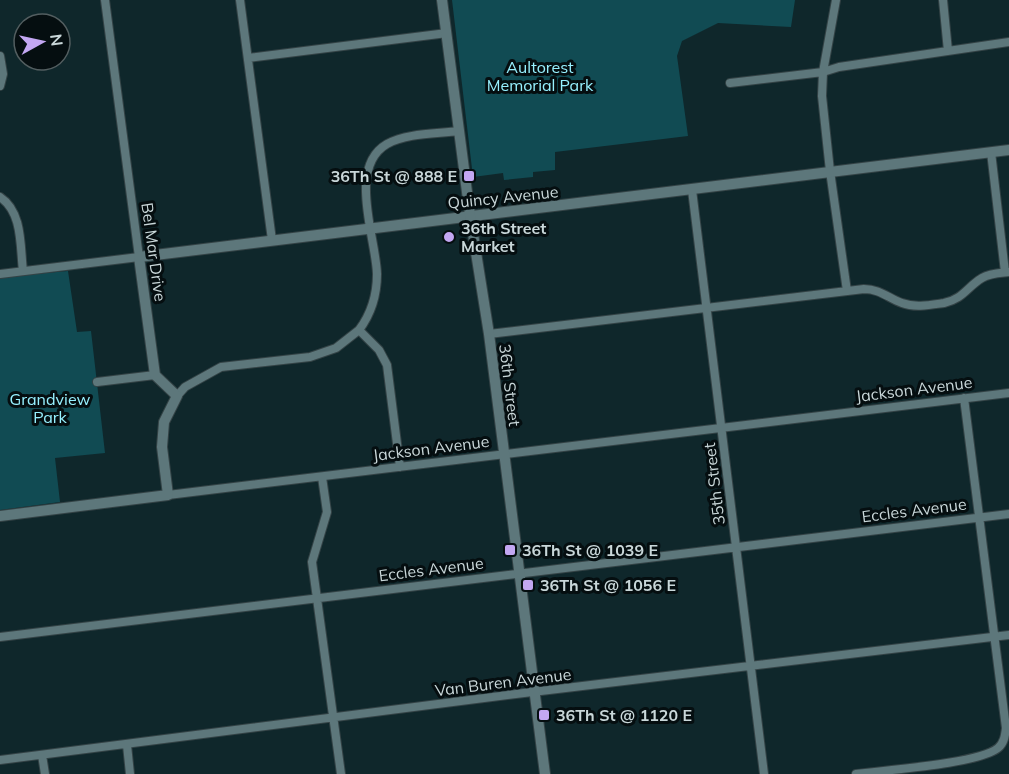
<svg xmlns="http://www.w3.org/2000/svg" width="1009" height="774" viewBox="0 0 1009 774" font-family="Mulish,sans-serif">
	<style>
		.green { fill: #114b53 }
		.lines { fill: none; stroke-linecap: round; stroke-linejoin: round }
		.minor-casing { stroke: #344346; stroke-width: 10 }
		.tertiary-casing { stroke: #344346; stroke-width: 12 }
		.secondary-casing { stroke: #344346; stroke-width: 12 }
		.minor { stroke: #5d777b; stroke-width: 8 }
		.tertiary { stroke: #5d777b; stroke-width: 10 }
		.secondary { stroke: #5d777b; stroke-width: 10 }
		.poi-dot { fill: #c3a7f2; stroke: #050e10; stroke-width: 2 }
		.labels { text-anchor: middle; stroke-width: 6; stroke-linejoin: round; paint-order: stroke }
		.park-label { font-size: 16px; fill: #97f1ff; stroke: #050e10 }
		.poi-label { font-size: 16px; font-weight: bold; fill: #c9d7d9; stroke: #050e10; text-anchor: start }
		.street-label { font-size: 16px; fill: #c9d7d9; stroke: #050e10 }
	</style>
	<rect width="100%" height="100%" fill="#0f272b"/>
	<!-- green -->
	<path class="green" d="M452 0H795L791 27 718 23 682 41 677 56 688 136 555 152V170L533 172V177L504 180 503 173 473 177Z
		M68 271 77 332 91 331 105 453 55 458 60 502 0 510V277Z"/>
	<g class="lines">
		<defs>
			<path id="minor" d="M240 0 272 240
				M836 0 823 72 822 96 830 171 847 291
				M943 0 948 51
				M0 56 3 74 0 86
				M248 58 447 33
				M730 83 823 72 839 67 1009 42
				M991 152 1005 272
				M692 190 764 774
				M0 197C23 212 20 247 23 271
				M0 274 139 257 105 0
				M489 334 864 289C880 289 888 298 902 303 915 308 930 305 944 303 963 299 967 287 982 278 990 273 1000 273 1009 272
				M97 382 155 375
				M177 396 185 387 221 367 310 357 336 348 359 330
				M400 467 387 365 379 350 359 330C371 314 377 295 377 274 376 238 347 167 387 144 407 133 436 134 459 131
				M322 477 327 512 312 562 341 774
				M168 495 1009 393
				M0 637 1009 514
				M127 745 130 774
				M42 755 45 774
				M0 760 524 693 1009 635
				M856 774C885 770 978 764 998 748 1004 743 1005 736 1006 728L964 398"/>
			<path id="tertiary" d="M0 516 168 495 162 447 164 422 177 396 155 375 139 257 1009 150"/>
			<path id="secondary" d="M442 0 470 215 489 334 545 774"/>
		</defs>
		<!-- minor casing -->
		<use href="#minor" class="minor-casing"/>
		<!-- tertiary casing -->
		<use href="#tertiary" class="tertiary-casing"/>
		<!-- secondary casing -->
		<use href="#secondary" class="secondary-casing"/>
		<!-- minor -->
		<use href="#minor" class="minor"/>
		<!-- tertiary -->
		<use href="#tertiary" class="tertiary"/>
		<!-- secondary -->
		<use href="#secondary" class="secondary"/>
	</g>
	<!-- markers -->
	<g class="poi-dot">
		<rect x="463" y="170" width="12" height="12" rx="3"/>
		<circle cx="449" cy="237" r="6"/>
		<rect x="504" y="544" width="12" height="12" rx="3"/>
		<rect x="522" y="579" width="12" height="12" rx="3"/>
		<rect x="538" y="709" width="12" height="12" rx="3"/>
	</g>
	<g class="labels">
		<!-- park labels -->
		<g class="park-label">
			<text x="540" y="73">Aultorest<tspan x="540" dy="18">Memorial Park</tspan></text>
			<text x="50" y="405">Grandview<tspan x="50" dy="18">Park</tspan></text>
		</g>
		<!-- poi labels -->
		<g class="poi-label">
			<text x="457" y="182" text-anchor="end">36Th St @ 888 E</text>
			<text x="461" y="234">36th Street<tspan x="461" dy="18">Market</tspan></text>
			<text x="522" y="556">36Th St @ 1039 E</text>
			<text x="540" y="591">36Th St @ 1056 E</text>
			<text x="556" y="721">36Th St @ 1120 E</text>
		</g>
		<!-- street labels -->
		<g class="street-label">
			<text transform="translate(503 197) rotate(-6)" y="6">Quincy Avenue</text>
			<text transform="translate(154 252) rotate(82)" y="6">Bel Mar Drive</text>
			<text transform="translate(510 385) rotate(83)" y="6">36th Street</text>
			<text transform="translate(914 389) rotate(-7)" y="6">Jackson Avenue</text>
			<text transform="translate(431 448) rotate(-7)" y="6">Jackson Avenue</text>
			<text transform="translate(714 484) rotate(-97)" y="6">35th Street</text>
			<text transform="translate(914 510) rotate(-7)" y="6">Eccles Avenue</text>
			<text transform="translate(431 569) rotate(-7)" y="6">Eccles Avenue</text>
			<text transform="translate(503 682) rotate(-7)" y="6">Van Buren Avenue</text>
		</g>
	</g>
	<!-- north arrow -->
	<g transform="translate(42 42) rotate(82)"><circle r="28" fill="#050e10" stroke="#535e60" stroke-width="1.5"/>
	<path d="M0-4.5L10 22L0 15L-10 22Z" fill="#c3a7f2"/>
	<text y="-9" font-size="16" font-weight="bold" text-anchor="middle" fill="#c9d7d9">N</text>
	</g>
</svg>
